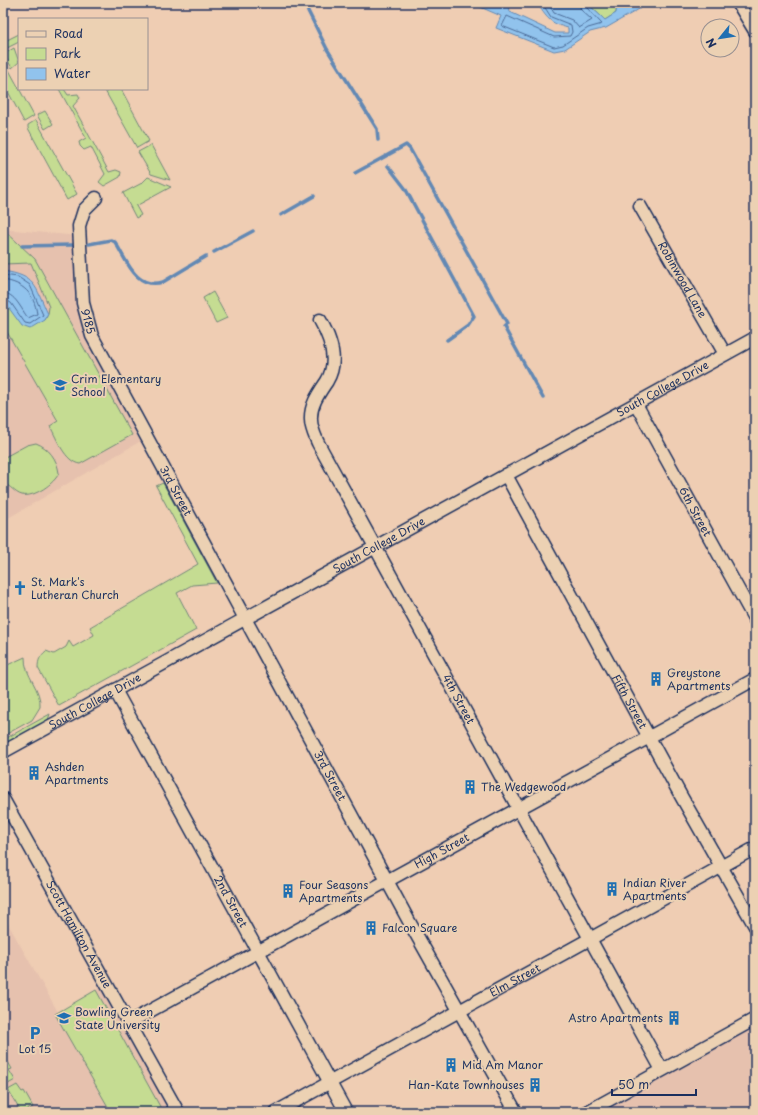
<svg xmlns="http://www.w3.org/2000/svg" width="758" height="1115" viewBox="0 0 758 1115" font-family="'Playpen Sans',sans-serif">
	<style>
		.built { fill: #e6c1ae }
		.green { fill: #c5dc92; stroke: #708678 }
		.water { fill: #91c3ed; stroke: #6288b4 }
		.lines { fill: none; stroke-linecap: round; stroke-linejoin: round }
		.shore { stroke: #4a6a97; stroke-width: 1 }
		.stream { stroke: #6288b4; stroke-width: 3.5 }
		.minor-casing { stroke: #1b2f5e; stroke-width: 15 }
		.minor { stroke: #ecd1b3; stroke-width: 12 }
		.labels { text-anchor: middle; stroke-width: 4; stroke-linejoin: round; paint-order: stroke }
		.street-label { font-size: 11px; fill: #1b2f5e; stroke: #ecd1b3 }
		.poi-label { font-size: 11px; fill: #1b2f5e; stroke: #ecd1b3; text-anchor: start }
	</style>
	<rect width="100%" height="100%" fill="#efcdb3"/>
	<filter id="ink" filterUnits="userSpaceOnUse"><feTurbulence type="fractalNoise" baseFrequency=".025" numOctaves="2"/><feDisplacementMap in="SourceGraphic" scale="8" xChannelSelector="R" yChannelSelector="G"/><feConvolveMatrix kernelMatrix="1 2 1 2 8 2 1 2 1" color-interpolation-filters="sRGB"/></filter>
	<g filter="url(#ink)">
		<!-- built -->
		<path class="built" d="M3 229 79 236 86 320 146 438 3 521Z
			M3 915 58 1012 106 984 178 1112H3Z
			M755 1019V1112H587Z"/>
		<!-- green -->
		<path class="green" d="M587 3H614L617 4 616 13 605 20Z
			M19 34V42L3 50V42Z
			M14 48 19 62 12 68 4 54Z
			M3 59 34 116 24 122 3 82Z
			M59 89H64L68 95 78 94 80 98 73 106 109 172 116 170 121 172 120 177 104 186 99 182 105 174 91 147 84 150 80 146 79 142 86 138Z
			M104 89H121L149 141 137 148Z
			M45 111 53 124 45 129 37 115Z
			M36 120 77 194 67 200 28 128V125Z
			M151 145 170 180 151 174 138 152Z
			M148 177 171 187 136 206 141 215 136 218 123 193 142 183Z
			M3 229 35 259 132 435 80 464C65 462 57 439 50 426L58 421 3 325V300L8 305 45 320 48 314 49 307 31 263 3 264Z
			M213 292 227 318 216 323 203 298Z
			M36 443C49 448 57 459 59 473 55 483 34 498 22 495 14 493 11 485 3 484V458L27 445Z
			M163 483 217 583 192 585 177 593 196 630 59 706 38 668C38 660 40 656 46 651L54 654 66 647 69 641 73 647 94 635 90 627 198 564 156 486Z
			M25 657C24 676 42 689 40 707L32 720 3 736V667Z
			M50 714 48 720 3 745V740Z
			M96 990 163 1112H111L55 1014Z
			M3 1053 12 1069 9 1070 15 1080 3 1087Z
			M17 1085 22 1092 24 1091 33 1107 21 1112 8 1090Z"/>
		<!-- water -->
		<path class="water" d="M471 3H509L510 12 555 33H568V28C549 23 547 18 537 3H587L605 20 616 13 617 5 614 3H643L641 8 606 28 590 32 565 49 554 51 496 28 501 16Z
			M3 271C36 276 35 286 48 314L45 320 30 329 22 326 3 300Z"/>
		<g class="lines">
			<!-- shore -->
			<path class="shore" d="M542 3 551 17 571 25 572 32 570 36 554 37 507 16 502 26 554 47 563 45 588 28 602 24 586 7 585 3
				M548 3 554 13 572 20 579 28 592 20 581 10 579 3
				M3 275 18 277 30 285 43 315 30 324 25 323 11 303 3 298
				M3 280C23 283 34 293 37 314L28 318C21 309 15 293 3 293"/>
			<!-- stream -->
			<path class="stream" d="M304 3 327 49 377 129 378 140
				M388 166 405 188 474 316 468 325 447 340
				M355 173 406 145 410 149 507 324 504 327 543 398
				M281 215 314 196
				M89 244 111 240 115 242C127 261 136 290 163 282L206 256
				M22 246 72 245
				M214 252 253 231"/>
			<defs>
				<g id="minor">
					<path d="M738 3 755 31"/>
					<path id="s1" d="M96 198 84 210 79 226 83 303 92 336 411 925 516 1112"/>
					<path id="s2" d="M640 206 725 354"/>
					<path id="s3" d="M320 320C331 339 339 361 327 381 319 393 310 405 311 420 311 428 315 436 318 443L662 1070"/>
					<path id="s4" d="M636 404 755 620"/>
					<path id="s5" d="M506 475 681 796 755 926"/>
					<path id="s6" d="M115 690 346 1112"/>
					<path id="s7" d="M3 752 755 338"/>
					<path id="s8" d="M3 799 178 1112"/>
					<path id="s9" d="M128 1023 755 679"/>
					<path id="s10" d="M276 1112 755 848"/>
					<path d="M587 1112 755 1019"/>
				</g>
			</defs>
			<!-- minor casing -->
			<use href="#minor" class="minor-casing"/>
			<!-- minor -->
			<use href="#minor" class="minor"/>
		</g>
	</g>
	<!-- icons -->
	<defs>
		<symbol id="school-bare" viewBox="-9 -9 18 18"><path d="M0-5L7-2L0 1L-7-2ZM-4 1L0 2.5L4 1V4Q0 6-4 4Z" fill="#1f6fb2" stroke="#ecd1b3" stroke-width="2.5" paint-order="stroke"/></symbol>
		<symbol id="church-bare" viewBox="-9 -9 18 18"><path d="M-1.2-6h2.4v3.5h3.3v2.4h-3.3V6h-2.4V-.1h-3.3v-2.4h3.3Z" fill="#1f6fb2" stroke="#ecd1b3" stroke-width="2.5" paint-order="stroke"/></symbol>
		<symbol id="building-bare" viewBox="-9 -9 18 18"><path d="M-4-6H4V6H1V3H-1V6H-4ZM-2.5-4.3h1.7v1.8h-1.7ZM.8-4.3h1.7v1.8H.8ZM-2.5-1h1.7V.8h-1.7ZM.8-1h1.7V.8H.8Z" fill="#1f6fb2" stroke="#ecd1b3" stroke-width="2.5" paint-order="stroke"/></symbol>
		<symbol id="university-bare" viewBox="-9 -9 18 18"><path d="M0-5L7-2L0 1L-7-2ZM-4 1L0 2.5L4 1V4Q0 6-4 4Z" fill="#1f6fb2" stroke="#ecd1b3" stroke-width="2.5" paint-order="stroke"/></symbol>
		<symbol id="parking-bare" viewBox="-9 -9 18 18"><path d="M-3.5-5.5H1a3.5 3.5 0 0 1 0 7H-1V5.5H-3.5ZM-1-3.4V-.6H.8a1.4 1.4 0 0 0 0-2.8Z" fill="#1f6fb2" stroke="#ecd1b3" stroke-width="2.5" paint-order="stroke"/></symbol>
	</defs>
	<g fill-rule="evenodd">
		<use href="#school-bare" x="50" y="375" width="20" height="20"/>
		<use href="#church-bare" x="10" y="578" width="20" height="20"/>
		<use href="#building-bare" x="646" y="669" width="20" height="20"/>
		<use href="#building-bare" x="24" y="763" width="20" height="20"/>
		<use href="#building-bare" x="460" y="777" width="20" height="20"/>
		<use href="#building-bare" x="602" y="879" width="20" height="20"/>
		<use href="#building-bare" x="278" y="881" width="20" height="20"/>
		<use href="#building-bare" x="361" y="918" width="20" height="20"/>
		<use href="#university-bare" x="54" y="1008" width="20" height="20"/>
		<use href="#building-bare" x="664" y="1008" width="20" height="20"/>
		<use href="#parking-bare" x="25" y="1023" width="20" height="20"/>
		<use href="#building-bare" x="441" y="1055" width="20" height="20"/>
		<use href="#building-bare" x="525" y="1075" width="20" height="20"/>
	</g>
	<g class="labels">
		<!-- street labels -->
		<g class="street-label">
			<text dy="4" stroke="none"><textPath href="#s2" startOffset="85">Robinwood Lane</textPath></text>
			<text dy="4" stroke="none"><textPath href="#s1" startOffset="130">9185</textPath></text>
			<text dy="4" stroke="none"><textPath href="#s7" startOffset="753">South College Drive</textPath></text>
			<text dy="4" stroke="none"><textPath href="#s1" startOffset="321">3rd Street</textPath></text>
			<text dy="4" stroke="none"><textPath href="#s4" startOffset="123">6th Street</textPath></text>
			<text dy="4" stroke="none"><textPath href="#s7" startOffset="429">South College Drive</textPath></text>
			<text dy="4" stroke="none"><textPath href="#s3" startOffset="424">4th Street</textPath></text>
			<text dy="4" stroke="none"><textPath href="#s7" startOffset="105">South College Drive</textPath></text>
			<text dy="4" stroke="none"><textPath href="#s5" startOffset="258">Fifth Street</textPath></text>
			<text dy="4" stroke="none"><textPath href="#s1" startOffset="645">3rd Street</textPath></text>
			<text dy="4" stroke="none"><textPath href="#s9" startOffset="358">High Street</textPath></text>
			<text dy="4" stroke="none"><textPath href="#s6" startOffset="241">2nd Street</textPath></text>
			<text dy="4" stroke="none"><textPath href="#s8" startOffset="155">Scott Hamilton Avenue</textPath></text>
			<text dy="4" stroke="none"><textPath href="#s10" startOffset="273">Elm Street</textPath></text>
		</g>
		<!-- poi labels -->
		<g class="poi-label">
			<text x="71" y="383">Crim Elementary<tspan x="71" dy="13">School</tspan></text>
			<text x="31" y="586">St. Mark's<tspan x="31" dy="13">Lutheran Church</tspan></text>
			<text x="667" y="677">Greystone<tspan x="667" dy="13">Apartments</tspan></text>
			<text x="45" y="771">Ashden<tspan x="45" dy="13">Apartments</tspan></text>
			<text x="481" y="791">The Wedgewood</text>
			<text x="623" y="887">Indian River<tspan x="623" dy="13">Apartments</tspan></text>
			<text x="299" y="889">Four Seasons<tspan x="299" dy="13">Apartments</tspan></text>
			<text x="382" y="932">Falcon Square</text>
			<text x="75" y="1016">Bowling Green<tspan x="75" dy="13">State University</tspan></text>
			<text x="663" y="1022" text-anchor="end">Astro Apartments</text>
			<text x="35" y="1053" text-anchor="middle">Lot 15</text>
			<text x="462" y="1069">Mid Am Manor</text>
			<text x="524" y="1089" text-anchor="end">Han-Kate Townhouses</text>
		</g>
	</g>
	<!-- margin -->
	<rect width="758" height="1115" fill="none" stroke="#ecd1b3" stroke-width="16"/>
	<rect x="8" y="8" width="742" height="1099" fill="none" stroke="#1b2f5e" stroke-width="1.5" filter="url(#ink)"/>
	<!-- legend -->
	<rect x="18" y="18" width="130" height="72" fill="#ecd1b3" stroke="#989091"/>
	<rect x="26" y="31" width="20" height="6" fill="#ecd1b3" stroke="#989091"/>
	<text x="54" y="38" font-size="12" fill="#1b2f5e">Road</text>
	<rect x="26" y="48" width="20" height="12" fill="#c5dc92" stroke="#989091"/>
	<text x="54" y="58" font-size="12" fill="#1b2f5e">Park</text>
	<rect x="26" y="68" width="20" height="12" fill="#91c3ed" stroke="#989091"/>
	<text x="54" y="78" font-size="12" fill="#1b2f5e">Water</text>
	<!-- north arrow -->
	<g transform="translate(720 38) rotate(240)"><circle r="19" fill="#ecd1b3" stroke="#989091"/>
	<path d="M0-3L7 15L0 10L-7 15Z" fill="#1f6fb2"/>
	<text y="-6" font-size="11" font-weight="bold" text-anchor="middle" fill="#1b2f5e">N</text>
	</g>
	<!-- scale -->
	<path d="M612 1089v6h84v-6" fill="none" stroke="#1b2f5e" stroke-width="2"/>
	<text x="618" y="1089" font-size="12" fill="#1b2f5e" stroke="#ecd1b3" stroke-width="3" paint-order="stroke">50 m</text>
</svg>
